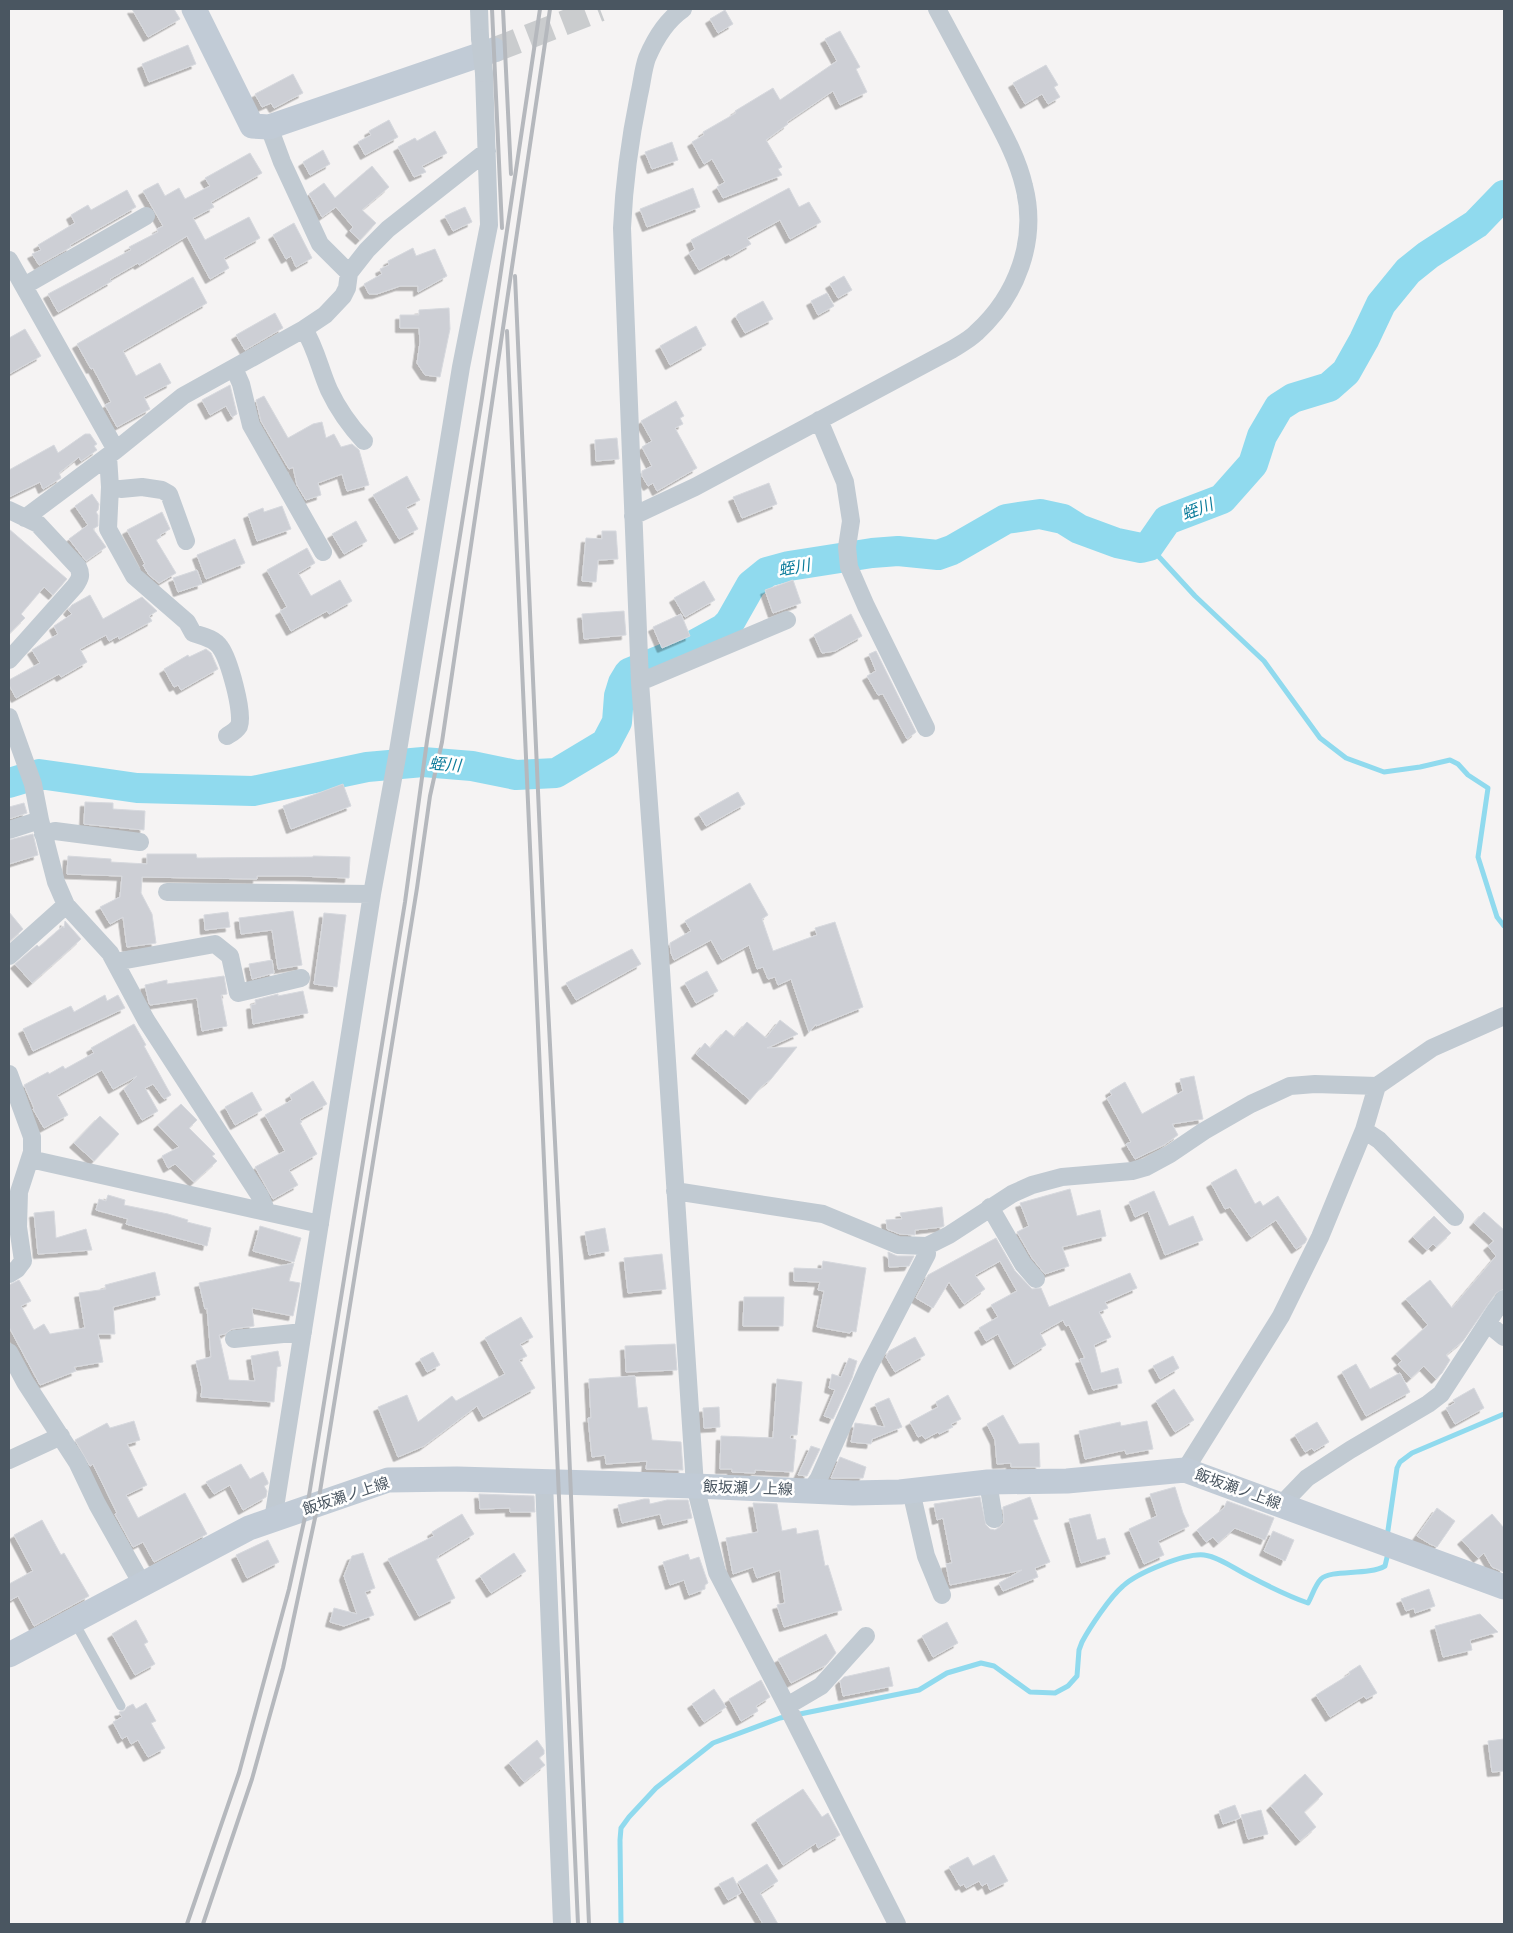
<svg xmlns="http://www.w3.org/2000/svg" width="1513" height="1933" viewBox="0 0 1513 1933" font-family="Roboto,'Noto Sans JP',sans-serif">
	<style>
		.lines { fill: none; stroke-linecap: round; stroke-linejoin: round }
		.stream { stroke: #90daee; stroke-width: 5 }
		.river { stroke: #90daee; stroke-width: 30 }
		.building { fill: #cdcfd5; stroke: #d7d9de; filter: url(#shadow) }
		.secondary-tunnel { stroke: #caccce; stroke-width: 25; stroke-dasharray: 25 12; stroke-linecap: butt }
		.lane { stroke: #c1cad2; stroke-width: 9 }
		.street { stroke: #c1cad2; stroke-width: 18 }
		.secondary { stroke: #c1cbd6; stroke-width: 25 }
		.rail { stroke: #b5b8bd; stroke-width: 4 }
		.street-bridge { stroke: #c1cad2; stroke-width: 18 }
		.labels { text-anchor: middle; stroke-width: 5; stroke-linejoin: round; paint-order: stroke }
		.street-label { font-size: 15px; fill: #4a5661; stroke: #fff }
		.water-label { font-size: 16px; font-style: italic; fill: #0c7c9b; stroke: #fff }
	</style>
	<defs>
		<filter id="shadow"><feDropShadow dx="-4.5" dy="4.5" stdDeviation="0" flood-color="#0004"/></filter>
	</defs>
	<rect width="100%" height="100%" fill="#f5f3f3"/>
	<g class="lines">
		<!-- stream -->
		<path class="stream" d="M1149 546 1195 596 1264 661 1320 738 1346 758 1384 772 1420 767 1450 760 1458 764 1468 775 1488 788 1478 857 1497 917 1504 926
			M1387 1537 1397 1468 1400 1462 1412 1453 1504 1414
			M621 1924 620 1840 621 1828 629 1817 656 1788 713 1743 780 1718 919 1690 947 1673 981 1663 994 1666 1030 1692 1055 1693 1068 1686 1077 1676 1079 1650 1082 1642C1090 1627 1110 1597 1123 1586 1137 1573 1185 1553 1204 1555 1219 1557 1235 1569 1249 1576 1268 1586 1288 1596 1308 1603 1312 1596 1315 1585 1321 1579 1331 1569 1368 1576 1385 1566L1388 1553"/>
		<!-- river -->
		<path class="river" d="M9 783 39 774 137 788 253 791 367 767 423 762 472 766 516 775 556 773 606 743 617 722 619 696 623 683 629 673 683 651 723 629 730 622 751 585 767 572 789 566 872 553 898 551 938 555 952 550 1006 519 1040 514 1063 519 1079 529 1117 543 1141 548 1149 546 1167 520 1222 499 1253 464 1262 436 1279 407 1293 398 1329 387 1346 372 1364 340 1381 304 1408 271 1428 255 1476 224 1504 195"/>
	</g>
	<!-- building -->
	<path class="building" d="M132 9H174L180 19 148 37Z
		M725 10 733 24 718 33 710 19Z
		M840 31 860 67 856 69 867 92 840 105 833 91 787 122 788 124 766 140 782 167 778 169 782 175 723 198 717 187 725 182 712 159 704 164 692 142 704 135 703 132 736 113 735 111 773 88 780 100 837 61 825 39Z
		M188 45 196 64 149 82 142 64Z
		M1046 65 1058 85 1054 87 1060 97 1048 104 1042 94 1025 104 1013 83Z
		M293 74 303 93 274 108 271 103 262 107 255 94Z
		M389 120 398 137 365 155 358 142 371 135 369 131Z
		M435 131 447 153 422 166 426 172 414 177 398 147 415 138 417 141Z
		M672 142 678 160 652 169 645 152Z
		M323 150 330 164 310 175 303 162Z
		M250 153 262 173 211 202 214 207 193 218 205 240 249 217 260 238 224 258 229 268 210 279 187 236 139 265 138 263 110 279 112 281 58 312 48 294 131 250 129 247 158 232 157 229 163 226 143 191 158 183 165 196 179 188 185 199 210 186 205 178Z
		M372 166 389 187 362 210 376 223 360 240 350 231 353 227 336 207 322 217 309 194 324 183 335 198Z
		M693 188 700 207 647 227 640 209Z
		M789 188 799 207 809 202 821 222 790 239 780 220 747 238 751 244 730 256 729 254 699 270 689 253 695 249 691 240Z
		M127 190 136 207 70 245 71 247 39 265 32 254 41 250 38 245 75 223 71 215 88 205 91 210Z
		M465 207 472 222 453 231 445 216Z
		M294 223 312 258 296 267 291 256 286 259 273 235Z
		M413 248 416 256 435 249 447 276 418 292V286H400L377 294H369L364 284 382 274 380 269 389 265 388 261Z
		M844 276 852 290 838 298 830 284Z
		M193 277 207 303 123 351 136 376 160 363 171 383 144 397 150 409 117 427 105 405 111 402 93 368 91 369 77 344Z
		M827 293 834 306 818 315 811 301Z
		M763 301 773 319 745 333 736 317 738 314Z
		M449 308 450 329 440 377 425 375 417 363 420 342 419 328H400V315H419V310Z
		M275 313 283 328 245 350 236 335Z
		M696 326 706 345 670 365 660 346Z
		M25 329 41 356 9 374V338Z
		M230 385 237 414 232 417 226 406 210 415 202 400Z
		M264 396 288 438 313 424 322 422 326 438 334 434 341 447 352 444 359 450 369 485 347 491 342 474 318 483 321 495 306 500 297 485 293 467 289 469 261 421 256 400Z
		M676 401 684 416 680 418 683 424 675 428 697 468 657 491 653 483 648 486 642 476V471L652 466 642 447 652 441 641 421Z
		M85 434H90L97 444 94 446 97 450 81 461 79 457 59 473 61 478 43 489 40 482 9 497V470L54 445 58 453Z
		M617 438 619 459 596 461 595 440Z
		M407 476 420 500 406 507 418 529 399 539 373 495Z
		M769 483 777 504 742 518 733 497Z
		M92 494 99 504 98 510 96 512 98 515V526L93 529 106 547 86 561 69 539 88 525 75 506Z
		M282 506 291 529 257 541 248 514 263 508 264 512Z
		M162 512 170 529 160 535 161 537 156 540 176 573 159 583 149 575 143 565 145 564 127 530Z
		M356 521 367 541 344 554 332 534Z
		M9 529 67 579 53 595 44 587 21 614 25 618 9 634Z
		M602 531H616L618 559 598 560 596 582 582 581 586 538 602 539Z
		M235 539 245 563 206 579 197 555Z
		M307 548 315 563 298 573 311 596 340 580 352 601 329 614 327 611 291 631 280 611 287 607 267 570Z
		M197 570 202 584 178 592 173 578Z
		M793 580 801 603 773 613 765 590Z
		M704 581 715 600 685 617 674 598Z
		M90 595 103 619 142 597 157 611 149 616 152 621 119 639 118 636 109 641 106 635 80 649 87 662 61 677 59 674 16 698 9 685V680L40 663 32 650 58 634 54 626 72 614 68 610 72 605Z
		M624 611 626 635 584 639 582 614Z
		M681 614 690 636 662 648 653 627Z
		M851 614 862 636 835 651 822 653 814 635Z
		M206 649 211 653 218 669 181 690 178 685 174 687 164 669 188 655 189 657Z
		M876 651 916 732 907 739 883 694 878 695 867 676 876 671 869 654Z
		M343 784 351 806 291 829 283 806Z
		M738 792 745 804 706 826 699 814Z
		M85 802 113 803V809L145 811 144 830 84 824Z
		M24 803 27 813 9 819V807Z
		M33 834 38 855 9 864V840Z
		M147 854H196L197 858 313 857V856L350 857 349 878 299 876H257V879L142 877 141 893 152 914 156 943 127 947 123 917 110 924 100 907 120 897 122 876 67 874 68 856 111 859V862L147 864Z
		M750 883 768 915 762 919 773 951 817 935 815 928 835 922 863 1007 816 1026V1024L809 1032 791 979 778 985 775 977 768 979 763 967 757 969 749 945 722 960 711 940 674 960 671 953 670 943 691 931 685 921Z
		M293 911 302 965 278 969 272 930 241 934 239 918Z
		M9 912 23 929 9 942Z
		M228 912 230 927 205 930 204 915Z
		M324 913 346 915 337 987 314 984Z
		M65 921 81 939 32 983 15 964 37 945 39 947 63 926 64 928Z
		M632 949 641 964 576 1000 566 983Z
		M272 960 274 973 252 979 249 964Z
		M707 971 718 991 696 1003 685 983Z
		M224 976 227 994 221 995 227 1026 202 1031 197 998 150 1005 149 1003 145 985 167 980V984Z
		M303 991 308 1013 253 1024 251 1005 256 1004 255 1000 278 994V996Z
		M105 995 107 1001 118 995 125 1008 33 1051 23 1029 71 1006 74 1012Z
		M780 1020 798 1034 767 1048 797 1047 771 1079 762 1086 750 1100 696 1054 705 1043 710 1048 726 1030 734 1037 747 1022 766 1038Z
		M134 1024 146 1045 144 1046 171 1095 164 1099 153 1084 145 1088 158 1111 142 1120 124 1089 137 1076 113 1089 102 1070 57 1095 68 1115 44 1128 33 1109 34 1108 24 1085 48 1072 49 1074 63 1066 65 1069 94 1053 91 1048Z
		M1194 1076 1203 1119 1172 1124 1178 1135 1164 1145 1135 1159 1126 1144 1131 1142 1107 1098 1112 1095 1110 1091 1125 1082 1142 1114 1183 1091 1180 1079Z
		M313 1081 327 1104 300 1119 302 1122 300 1123 317 1154 289 1170 298 1185 273 1199 255 1167 285 1151 265 1115 292 1100 290 1095Z
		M252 1092 262 1110 235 1125 225 1107Z
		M181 1104 197 1120 189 1128 215 1154 212 1156 217 1161 194 1182 175 1164 168 1168 162 1156 179 1147 158 1125Z
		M100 1116 119 1134 94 1161 74 1143Z
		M1236 1169 1255 1204 1260 1201 1263 1206 1278 1196 1307 1239 1305 1243 1296 1249 1276 1220 1251 1237 1230 1207 1225 1209 1211 1183Z
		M1070 1189 1077 1216 1100 1210 1106 1236 1062 1247 1069 1266 1045 1274 1032 1258 1017 1232 1029 1226 1020 1203Z
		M1154 1191 1169 1226 1193 1216 1203 1240 1165 1255 1148 1211 1135 1217 1129 1202Z
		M108 1195 125 1200 124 1205 168 1214 188 1220 187 1222 211 1228 207 1246 126 1224 128 1219 96 1210 99 1199 106 1201Z
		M942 1207 944 1226 942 1227 915 1230V1235L900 1234 887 1229 886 1220 902 1219 900 1213Z
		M54 1211 56 1238 86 1229 92 1250 38 1254 34 1213Z
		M1484 1212 1504 1230V1289L1496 1293 1463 1341 1446 1355 1450 1360 1442 1373 1436 1379 1424 1366 1411 1378 1398 1364 1402 1361 1396 1354 1428 1325 1406 1299 1430 1280 1452 1308 1496 1256 1488 1246 1494 1241 1474 1223Z
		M1434 1216 1451 1233 1436 1247 1433 1244 1427 1250 1413 1237Z
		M260 1226 301 1238 294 1262 253 1251Z
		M605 1228 609 1251 589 1255 585 1232Z
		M996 1238 1015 1271 1032 1289 1041 1288 1049 1307 1130 1273 1137 1288 1105 1302 1108 1308 1099 1312 1111 1337 1094 1345 1101 1373 1118 1368 1122 1383 1093 1390 1080 1359 1085 1358 1069 1325 1066 1326 1063 1320 1040 1333 1046 1345 1014 1365 998 1334 986 1341 979 1328 998 1317 991 1305 1017 1291 1000 1261 975 1275 985 1289 964 1304 949 1282 933 1308 916 1298 928 1275Z
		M888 1252 897 1256H914L909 1266 889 1267Z
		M662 1254 666 1289 628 1293 624 1258Z
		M823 1261 866 1268 856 1332 851 1331 850 1333 817 1327 824 1291 818 1290 820 1282 794 1281V1268L822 1269Z
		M294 1263 289 1281 300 1283 293 1316 252 1308 254 1326 232 1329 225 1334 219 1335 229 1380 255 1381 251 1356 278 1351 281 1366 277 1367 274 1402 201 1397 202 1388 196 1361 211 1357 207 1308 205 1309 199 1283Z
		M155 1272 160 1295 113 1307 115 1334H98L103 1362 74 1367 76 1371 40 1385 9 1327V1285L19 1280 31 1301 21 1306 34 1330 44 1324 50 1334 85 1328 79 1293 106 1289 105 1285Z
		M744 1297H784L783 1326H743Z
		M521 1317 533 1337 520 1344 527 1356 519 1360 535 1388 483 1417 477 1406 424 1446 398 1457 378 1407 407 1395 418 1422 452 1396 456 1401 505 1374 485 1338Z
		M915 1337 925 1355 895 1372 886 1357 889 1351Z
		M675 1344 677 1370 626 1372 625 1346Z
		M433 1352 440 1365 427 1372 420 1359Z
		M1173 1356 1179 1368 1160 1379 1153 1366Z
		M849 1358 857 1361 852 1378 833 1419 824 1416 835 1390 829 1388 832 1374 841 1377Z
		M1356 1364 1370 1389 1400 1373 1410 1392 1366 1416 1342 1372Z
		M635 1376 638 1408 647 1407 652 1440 681 1442 683 1470 646 1469 647 1461 606 1464 605 1455 592 1457 588 1418H591L589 1379Z
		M777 1379 802 1382 797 1435H791L790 1438 796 1440 793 1472 755 1470V1473L732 1472V1469H720L721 1436 773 1438Z
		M1474 1388 1484 1408 1455 1424 1446 1408 1455 1403 1453 1400Z
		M1174 1389 1194 1420 1175 1432 1156 1401Z
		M948 1395 961 1419 951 1424 953 1427 939 1434 938 1432 925 1439 922 1435 918 1437 910 1422 938 1407 936 1402Z
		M889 1398 902 1427 872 1439 871 1444 851 1442 855 1423 885 1427 875 1404Z
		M719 1407 720 1427 704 1428 703 1408Z
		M1003 1415 1019 1444 1039 1443 1040 1467H1011V1463L997 1464 995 1440 987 1424Z
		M134 1421 140 1440 127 1444 147 1485 126 1495 138 1518 185 1493 207 1534 154 1562 143 1542 133 1547 115 1514 117 1513 93 1464 90 1466 75 1440 107 1423 110 1428Z
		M1147 1421 1153 1449 1126 1454 1125 1450 1085 1459 1079 1431 1120 1422 1121 1426Z
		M1317 1422 1329 1442 1314 1451 1312 1448 1305 1452 1295 1435Z
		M811 1446 820 1449 807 1476 798 1475Z
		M840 1457 866 1467 863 1478H831Z
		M241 1464 250 1479 263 1472 268 1482V1484L264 1486 267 1491 266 1497 243 1510 230 1485 214 1494 206 1482Z
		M1175 1487 1183 1513 1189 1526 1158 1541 1164 1555 1144 1564 1129 1529 1157 1516 1150 1494Z
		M479 1494 534 1496 535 1512H510V1508L480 1509Z
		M980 1497 986 1525 990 1529 995 1530 1000 1527 1004 1522 1003 1507 1030 1497 1038 1519 1033 1520 1050 1562 1035 1568 1038 1577 1003 1591 999 1583 1022 1570 950 1585 946 1564 952 1563 943 1518 937 1520 934 1504Z
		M644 1499H649L650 1504 667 1500H688L692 1518 663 1525 660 1514 622 1523 618 1505Z
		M1227 1501 1274 1518 1265 1540 1235 1528 1218 1543 1213 1537 1206 1542 1197 1530 1224 1508Z
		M753 1503 777 1504 782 1531 796 1528 797 1534 818 1530 825 1566 828 1565 842 1610 784 1627 777 1605 785 1603 780 1570 757 1578 753 1567 733 1574 726 1538 758 1532Z
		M1437 1508 1455 1521 1437 1547 1430 1544 1417 1536Z
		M462 1514 474 1534 438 1556 439 1557 436 1559 455 1598 419 1616 388 1559 434 1536 432 1532Z
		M1090 1514 1097 1540 1105 1538 1110 1554 1081 1563 1069 1519Z
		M1492 1514 1504 1528V1572L1492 1567 1484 1553 1478 1558 1462 1540Z
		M42 1520 61 1555 64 1553 89 1596 34 1626 18 1596 9 1601V1584L33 1571 14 1535Z
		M1273 1531 1294 1540 1285 1561 1264 1551Z
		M268 1540 279 1562 247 1578 236 1555Z
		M363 1553 375 1588 365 1592 374 1615 344 1626 330 1622 334 1608 357 1614 344 1576 352 1556Z
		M514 1553 526 1571 491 1593 480 1576Z
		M688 1554 690 1560 699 1557 708 1583 705 1585V1589L689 1595 684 1580 670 1585 663 1562Z
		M1429 1589 1435 1606 1415 1613 1414 1608 1406 1611 1401 1599Z
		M1480 1614 1498 1632 1470 1640 1472 1650 1443 1657 1435 1626Z
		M136 1620 148 1642 144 1644 155 1664 135 1675 112 1634Z
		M947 1622 958 1643 933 1657 922 1636Z
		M826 1634 836 1653 826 1665 791 1683 778 1659Z
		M1360 1665 1377 1693 1366 1699 1364 1696 1330 1717 1316 1695 1350 1674 1349 1672Z
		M889 1667 893 1686 843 1696 840 1681 844 1677Z
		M761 1680 770 1697 756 1706 758 1711 741 1721 729 1699Z
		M714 1689 726 1707 704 1722 692 1704Z
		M146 1703 156 1721 151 1723 165 1748 148 1757 138 1740 131 1744 127 1736 122 1739 113 1722 122 1717 119 1712 124 1711 127 1707 133 1704 136 1709Z
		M1504 1739V1771L1492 1772 1488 1741Z
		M537 1740 544 1750V1754L539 1758 545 1765 524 1782 509 1763Z
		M1305 1774 1323 1794 1304 1812 1316 1827 1300 1841 1271 1806Z
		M803 1789 822 1817 828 1813 840 1835 818 1848 816 1843 783 1865 756 1820Z
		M1235 1805 1240 1818 1223 1824 1219 1811Z
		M1261 1810 1268 1834 1248 1839 1241 1815Z
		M994 1855 1008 1881 990 1890 987 1883 982 1886 979 1881 966 1888 964 1884 960 1886 949 1867 968 1857 973 1866Z
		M767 1864 778 1881 760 1893 778 1924H763L738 1882Z
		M733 1877 741 1893 728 1900 719 1884Z"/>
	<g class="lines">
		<!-- secondary-tunnel -->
		<path class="secondary-tunnel" d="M494 50 600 9"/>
		<!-- lane -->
		<path class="lane" d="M75 1623 121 1706"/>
		<!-- street -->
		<path class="street" d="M479 9 480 38
			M683 9C667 20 655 39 647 58 643 69 642 83 639 95 630 139 624 184 622 228L640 682 659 940 695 1486 717 1572 790 1712 897 1924
			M269 127 282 162 320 244 349 273
			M9 260 116 450
			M24 286 146 216
			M304 329C316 348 320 370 329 390 338 409 350 426 364 441
			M234 368 241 384 251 425 323 552
			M819 420 845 482 851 521 847 547 849 567 866 606 926 728
			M108 456 110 487 108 529 134 576 187 622 193 633C202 636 214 638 220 647 229 659 244 713 239 726 236 731 232 733 227 736
			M110 487 121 489 142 487 162 490 169 494 186 541
			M9 510 38 524 78 567C82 575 80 579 75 586L9 660
			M633 516 695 487 951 350C959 345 969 340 976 333 1017 296 1038 240 1024 186 1017 156 1001 129 987 102 970 71 954 40 937 9
			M25 518 116 450 183 396 304 329 325 315 343 296 347 288 349 273 367 250 388 229 487 151
			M640 682 787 620
			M9 717 33 784 40 820 56 882 66 905 110 953 146 1020 260 1196 267 1212
			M9 830 40 820
			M43 834 55 831 140 842
			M167 892 372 894
			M9 956 66 905
			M115 962 215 944 230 956 238 993 301 978
			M9 1074 32 1137V1152L19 1192 18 1227 23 1261 17 1269 9 1274
			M1364 1130 1379 1140 1455 1217
			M30 1159 320 1224
			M675 1191 823 1214 898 1245 927 1246 949 1235 1012 1194 1032 1185 1062 1177 1132 1171 1146 1167 1170 1154 1204 1131 1251 1104 1290 1086 1315 1084 1377 1086 1432 1048 1504 1016
			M990 1207 1023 1264 1036 1279
			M1487 1323 1504 1337
			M234 1339 303 1332
			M9 1352 25 1382 77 1462 97 1504 142 1584
			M9 1460 61 1436
			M1185 1470 1281 1316 1320 1237 1364 1130 1377 1086
			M544 1482 562 1924
			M988 1482 994 1519
			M810 1491 819 1478 867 1370 927 1254V1246
			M911 1491 926 1556 942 1595
			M1281 1505 1307 1478 1350 1450 1428 1404 1441 1394 1495 1311 1504 1299
			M273 1520 372 894 397 757 461 367 489 225 484 73
			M787 1706 821 1686 866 1636"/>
		<!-- secondary -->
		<path class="secondary" d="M194 9 252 126 269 127 494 50
			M9 1655 249 1528 388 1480 457 1479 695 1486 853 1493 900 1492 988 1482 1067 1481 1185 1470 1504 1587"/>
		<!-- rail -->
		<path class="rail" d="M492 9 502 228
			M503 9 511 174
			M515 276 545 948 561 1258 589 1924
			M507 331 578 1924
			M187 1924 239 1773 289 1589 307 1508 405 902 427 741 482 398 540 9
			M203 1924 252 1779 283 1668 318 1504 417 888 430 796 442 742 550 9"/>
		<!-- street-bridge -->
		<path class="street-bridge" d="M480 38 484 73"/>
	</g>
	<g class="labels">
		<!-- street labels -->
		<g class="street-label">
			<text transform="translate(748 1488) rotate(2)" y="5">飯坂瀬ノ上線</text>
			<text transform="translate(1238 1489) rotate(20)" y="5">飯坂瀬ノ上線</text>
			<text transform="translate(346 1496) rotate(-18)" y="5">飯坂瀬ノ上線</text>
		</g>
		<!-- water labels -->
		<g class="water-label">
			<text transform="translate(1197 509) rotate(-21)" y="6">蛭川</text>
			<text transform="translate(794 567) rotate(-10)" y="6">蛭川</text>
			<text transform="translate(445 764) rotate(4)" y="6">蛭川</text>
		</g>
	</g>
	<!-- border -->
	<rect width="1513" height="1933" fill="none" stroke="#4a5661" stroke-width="20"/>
</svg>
